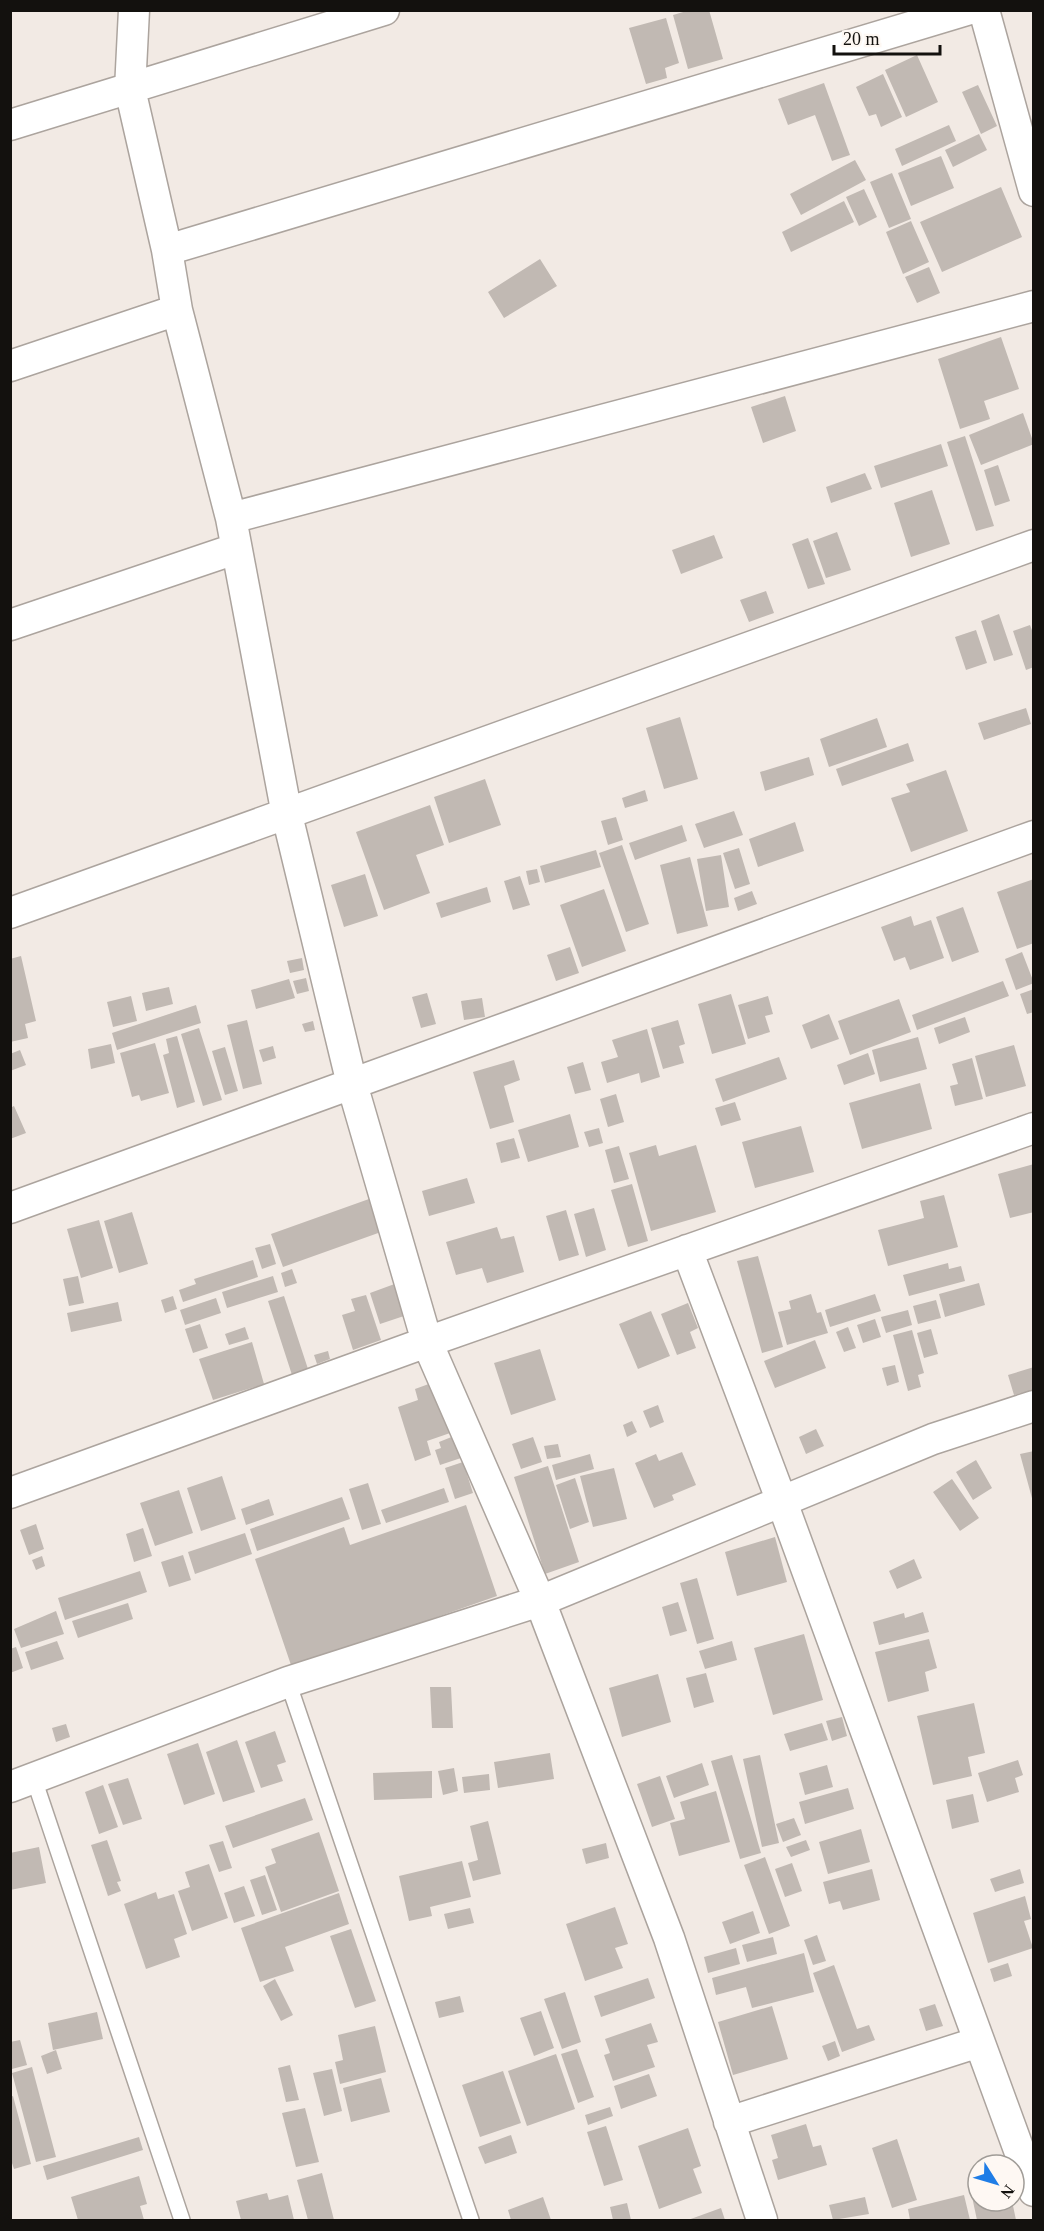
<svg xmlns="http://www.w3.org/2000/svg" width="1044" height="2231" viewBox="0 0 1044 2231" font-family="Georgia,serif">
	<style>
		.building { fill: #c1b9b3 }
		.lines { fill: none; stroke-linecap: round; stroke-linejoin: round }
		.service-casing { stroke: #aca49e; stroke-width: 18 }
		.minor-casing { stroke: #aca49e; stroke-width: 33 }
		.service { stroke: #fff; stroke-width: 15 }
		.minor { stroke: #fff; stroke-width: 30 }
	</style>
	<rect width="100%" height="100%" fill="#f2eae4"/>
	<!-- building -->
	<path class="building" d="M690 10H709L723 59 688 69 673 15Z
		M666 18 679 63 665 68 667 78 646 84 629 28Z
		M917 55 938 102 906 117 885 70Z
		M883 74 902 117 881 127 876 114 869 116 856 87Z
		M824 83 850 155 832 161 815 115 788 125 778 99Z
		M978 85 997 126 981 134 962 92Z
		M949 125 956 141 902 166 895 149Z
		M979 134 987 150 953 167 945 150Z
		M941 156 954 188 911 206 898 173Z
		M855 160 866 180 801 215 790 194Z
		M892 173 911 219 889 228 870 182Z
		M1001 187 1022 237 942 272 920 222Z
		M864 189 877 217 859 226 846 197Z
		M844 201 854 222 791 252 782 232Z
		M911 221 929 262 903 274 886 232Z
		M540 259 557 286 504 318 488 292Z
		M929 267 940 293 917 303 905 277Z
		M1001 337 1019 389 984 401 990 419 960 429 938 359Z
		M785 396 796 431 763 443 751 407Z
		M1023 413 1034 444 981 465 969 435Z
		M965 436 994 526 976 531 947 442Z
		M941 444 948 466 881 488 874 466Z
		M998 465 1010 501 995 506 984 470Z
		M865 473 872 489 831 503 826 487Z
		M932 490 950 544 911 557 894 503Z
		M837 532 851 570 826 578 813 541Z
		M714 535 723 558 681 574 672 550Z
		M808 538 825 584 808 589 792 544Z
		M766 591 774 613 749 622 740 600Z
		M999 614 1013 655 994 661 981 621Z
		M1030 625 1034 636V667L1026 670 1013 631Z
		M976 630 987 663 966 670 955 637Z
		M1026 708 1031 724 984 740 978 723Z
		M680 717 698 779 664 789 646 728Z
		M877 718 887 747 829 767 820 739Z
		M908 743 914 761 842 786 836 769Z
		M809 757 814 775 765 791 760 772Z
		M946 770 968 831 911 852 891 798 910 792 906 784Z
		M485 779 501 825 449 843 434 797Z
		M645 790 648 801 625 808 622 798Z
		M430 805 444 845 416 855 430 893 384 910 356 832Z
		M734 811 743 835 704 848 695 824Z
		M616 817 623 840 608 845 601 821Z
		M795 822 804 851 758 867 749 839Z
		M682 825 687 841 635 860 629 843Z
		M622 845 649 924 626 932 599 853Z
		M739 848 750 884 735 889 723 853Z
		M596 850 601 867 545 883 540 866Z
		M721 855 729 907 706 911 697 859Z
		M690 857 708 926 677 934 660 865Z
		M537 869 540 882 529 885 526 871Z
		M365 874 378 916 344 927 331 885Z
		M520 876 530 905 513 910 504 881Z
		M1034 879V943L1017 949 997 892Z
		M487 887 491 902 441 918 436 903Z
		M604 889 626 951 582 967 560 905Z
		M752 891 757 904 738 911 734 898Z
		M963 907 979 952 952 962 936 917Z
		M911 916 914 926 931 920 944 958 910 970 905 957 894 961 881 927Z
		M570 947 579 973 556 981 547 955Z
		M1022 952 1034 983 1016 990 1005 959Z
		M21 956 36 1021 25 1024 28 1038 10 1042V959Z
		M302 958 304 970 290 973 287 961Z
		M306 978 309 991 297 994 293 981Z
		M289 979 295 998 256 1009 251 990Z
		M1003 981 1009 996 917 1030 912 1015Z
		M169 987 173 1004 146 1011 142 993Z
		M1034 989V1012L1027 1014 1020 994Z
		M427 993 436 1024 421 1028 412 997Z
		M731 994 746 1044 712 1054 698 1004Z
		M131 996 137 1021 113 1027 107 1002Z
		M768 996 773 1014 765 1016 770 1032 748 1039 738 1005Z
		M482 998 485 1017 464 1020 461 1001Z
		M899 999 911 1032 850 1055 838 1021Z
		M196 1005 201 1023 117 1050 112 1033Z
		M829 1014 839 1039 811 1049 802 1025Z
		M965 1017 970 1032 939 1044 934 1028Z
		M247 1020 262 1084 243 1089 227 1025Z
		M678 1020 685 1044 679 1046 684 1063 663 1069 651 1028Z
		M313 1021 315 1030 305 1032 302 1024Z
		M199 1028 222 1100 203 1106 181 1034Z
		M647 1029 660 1077 641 1083 639 1073 607 1083 601 1062 618 1057 612 1040Z
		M177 1036 195 1102 177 1108 163 1055 169 1053 166 1039Z
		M918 1037 927 1069 880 1082 872 1050Z
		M155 1043 169 1093 141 1101 139 1095 132 1097 120 1053Z
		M111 1044 115 1063 91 1069 88 1049Z
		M1014 1045 1026 1086 986 1097 975 1056Z
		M273 1046 276 1058 263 1062 259 1050Z
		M225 1047 238 1091 225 1095 212 1051Z
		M20 1050 26 1065 10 1071V1054Z
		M868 1053 875 1074 844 1085 837 1065Z
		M779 1057 787 1079 723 1102 715 1079Z
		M972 1058 983 1099 955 1106 950 1086 958 1084 952 1064Z
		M514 1060 520 1080 504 1086 514 1122 490 1129 473 1072Z
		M583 1062 591 1090 575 1094 567 1067Z
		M920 1083 932 1129 862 1149 849 1103Z
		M616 1094 624 1122 608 1127 600 1099Z
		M735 1102 741 1120 721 1126 715 1108Z
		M14 1106 26 1133 10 1139V1108Z
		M570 1114 579 1147 528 1162 518 1130Z
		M801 1126 814 1172 755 1188 742 1142Z
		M599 1128 603 1143 589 1147 584 1132Z
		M514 1138 520 1158 501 1163 496 1143Z
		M656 1145 659 1156 696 1145 716 1212 651 1231 629 1153Z
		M619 1146 629 1179 614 1183 605 1150Z
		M1034 1164V1212L1010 1218 998 1174Z
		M467 1178 475 1203 429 1216 422 1191Z
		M632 1184 648 1241 628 1247 611 1190Z
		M944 1195 958 1247 888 1266 878 1230 924 1218 920 1201Z
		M369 1199 381 1232 283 1267 271 1234Z
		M594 1208 606 1250 586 1257 574 1214Z
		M566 1210 579 1255 559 1261 546 1216Z
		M132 1212 148 1264 119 1273 104 1221Z
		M99 1220 113 1268 81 1278 67 1229Z
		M497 1227 501 1239 514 1236 524 1272 487 1283 482 1268 456 1275 446 1242Z
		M270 1244 276 1264 262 1269 255 1248Z
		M758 1256 783 1347 762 1353 737 1261Z
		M253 1260 258 1277 183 1302 179 1290 196 1284 194 1279Z
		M948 1263 949 1269 961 1266 965 1281 909 1296 903 1275Z
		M292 1269 297 1283 285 1287 281 1273Z
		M78 1276 84 1303 69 1306 63 1279Z
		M273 1276 278 1292 227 1308 222 1292Z
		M400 1282 410 1314 380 1324 370 1293Z
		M979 1283 985 1305 945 1317 939 1294Z
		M811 1294 817 1313 821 1312 828 1333 787 1345 778 1312 791 1309 789 1301Z
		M875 1294 881 1311 830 1327 825 1310Z
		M366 1295 381 1340 353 1350 342 1315 355 1311 351 1299Z
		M173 1296 177 1309 165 1313 161 1300Z
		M284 1296 308 1369 292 1375 268 1301Z
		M216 1298 221 1313 185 1325 180 1310Z
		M936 1300 941 1318 918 1324 913 1306Z
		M118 1302 122 1321 71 1332 67 1313Z
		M688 1303 698 1328 690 1332 696 1348 677 1355 661 1314Z
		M908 1310 912 1325 886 1333 881 1317Z
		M651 1311 670 1356 638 1369 619 1324Z
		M875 1319 881 1337 863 1343 857 1325Z
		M200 1324 208 1348 193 1353 185 1329Z
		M245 1327 249 1339 229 1345 225 1334Z
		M848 1327 856 1348 844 1352 836 1332Z
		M931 1329 938 1354 924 1358 917 1333Z
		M912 1330 924 1373 918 1375 921 1387 908 1391 893 1335Z
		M815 1340 826 1368 775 1388 764 1361Z
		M252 1342 264 1384 213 1400 199 1359Z
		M540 1349 556 1400 511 1415 494 1363Z
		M328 1351 330 1359 317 1364 314 1355Z
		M895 1365 899 1382 887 1386 882 1368Z
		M1034 1367V1390L1014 1395 1008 1375Z
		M437 1381 453 1432 427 1441 431 1455 415 1461 398 1407 418 1400 415 1389Z
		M658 1405 664 1422 650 1428 643 1411Z
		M632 1421 637 1432 627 1437 623 1425Z
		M816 1429 824 1446 806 1454 799 1437Z
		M454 1436 461 1458 440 1465 435 1450 441 1448 439 1442Z
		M533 1437 542 1462 521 1469 512 1444Z
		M558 1444 561 1457 547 1459 544 1446Z
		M1034 1451V1502H1033L1020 1454Z
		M682 1452 696 1485 672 1495 674 1500 654 1508 635 1463 656 1454 659 1461Z
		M590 1454 594 1469 556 1480 552 1465Z
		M976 1460 992 1488 973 1500 956 1472Z
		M463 1462 473 1493 455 1499 445 1468Z
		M548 1466 579 1562 545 1574 514 1477Z
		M614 1468 627 1519 593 1527 580 1476Z
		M222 1476 236 1519 201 1531 187 1488Z
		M575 1478 589 1522 570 1529 556 1485Z
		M952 1479 979 1518 960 1531 933 1492Z
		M368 1483 381 1524 362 1530 349 1489Z
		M444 1488 449 1502 386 1523 381 1510Z
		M179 1490 193 1533 155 1546 140 1503Z
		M342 1497 350 1519 257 1551 250 1529Z
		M269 1499 274 1515 246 1525 241 1509Z
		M466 1505 497 1596 292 1668 255 1559 344 1527 350 1545Z
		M36 1524 44 1549 29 1555 20 1530Z
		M143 1528 152 1556 134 1562 126 1534Z
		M245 1533 252 1554 195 1574 188 1552Z
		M775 1537 787 1582 737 1596 725 1552Z
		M183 1555 191 1580 169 1587 161 1562Z
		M42 1556 45 1566 36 1570 32 1560Z
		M914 1559 922 1578 897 1589 889 1571Z
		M140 1571 147 1592 65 1620 58 1598Z
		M697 1578 714 1639 697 1644 680 1583Z
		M678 1602 687 1631 670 1636 662 1607Z
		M128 1603 133 1619 78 1638 72 1621Z
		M56 1611 64 1634 21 1648 14 1629Z
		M923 1612 929 1632 879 1645 873 1622 904 1613 905 1618Z
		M804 1634 823 1700 773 1715 754 1648Z
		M929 1639 937 1668 925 1672 929 1691 888 1702 875 1652Z
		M57 1641 64 1659 31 1670 25 1652Z
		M732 1641 737 1660 705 1669 699 1651Z
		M16 1647 23 1668 10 1673V1649Z
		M706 1673 714 1702 694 1708 686 1678Z
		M658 1674 671 1722 622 1737 609 1688Z
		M430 1687H451L453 1728H432Z
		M974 1703 985 1753 968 1757 972 1776 933 1785 917 1716Z
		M842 1717 847 1736 832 1741 826 1721Z
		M822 1723 828 1740 790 1751 784 1734Z
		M66 1724 70 1737 56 1742 52 1728Z
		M275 1731 286 1762 277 1765 283 1781 261 1788 245 1742Z
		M237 1740 255 1792 223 1802 206 1752Z
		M198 1743 215 1794 184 1805 167 1754Z
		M550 1753 554 1779 498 1788 494 1762Z
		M732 1755 761 1853 740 1859 711 1761Z
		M760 1755 779 1843 762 1847 743 1759Z
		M1018 1760 1023 1775 1015 1778 1019 1792 987 1802 978 1773Z
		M702 1763 709 1785 674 1798 666 1776Z
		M827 1765 833 1787 805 1795 799 1773Z
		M454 1768 458 1791 443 1795 438 1771Z
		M432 1771V1798L374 1800 373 1773Z
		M489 1774 490 1790 464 1793 462 1777Z
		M660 1776 675 1819 652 1827 637 1784Z
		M128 1778 142 1819 123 1825 108 1784Z
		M103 1785 118 1827 99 1834 85 1792Z
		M848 1788 854 1809 805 1824 799 1802Z
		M716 1791 730 1842 679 1856 670 1823 685 1819 680 1802Z
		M973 1794 979 1822 952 1829 946 1800Z
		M305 1798 313 1820 233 1848 225 1826Z
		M794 1818 801 1835 783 1842 776 1824Z
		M488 1821 501 1874 473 1881 468 1863 478 1860 470 1826Z
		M861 1829 870 1862 828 1874 819 1842Z
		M319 1832 339 1891 281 1912 265 1867 276 1863 271 1849Z
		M107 1840 121 1881 117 1882 121 1891 108 1896 91 1845Z
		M806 1840 810 1850 791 1857 786 1847Z
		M223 1841 232 1868 219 1872 209 1845Z
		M606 1843 609 1858 586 1864 582 1849Z
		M39 1847 46 1883 10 1890V1853Z
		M765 1857 790 1926 769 1934 744 1865Z
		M462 1861 471 1897 430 1907 432 1916 409 1921 399 1876Z
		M792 1863 802 1891 785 1897 775 1869Z
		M209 1864 228 1918 192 1931 178 1891 190 1887 185 1872Z
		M872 1869 880 1900 843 1910 840 1901 829 1904 823 1882Z
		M1020 1869 1024 1883 995 1892 990 1879Z
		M265 1875 277 1910 262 1915 250 1880Z
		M244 1886 255 1916 234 1923 224 1893Z
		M156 1892 158 1899 174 1894 187 1934 174 1939 180 1957 146 1969 124 1904Z
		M339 1893 349 1924 285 1947 294 1971 260 1982 241 1928Z
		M1025 1896 1031 1919 1024 1921 1033 1948 988 1963 973 1913Z
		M615 1907 628 1944 615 1948 623 1968 585 1981 566 1924Z
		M470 1908 474 1923 448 1929 444 1914Z
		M753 1911 760 1933 730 1944 722 1922Z
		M351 1929 376 2001 355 2008 330 1936Z
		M817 1935 826 1961 813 1965 804 1940Z
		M773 1937 777 1954 747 1962 742 1945Z
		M736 1948 740 1964 708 1973 704 1957Z
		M804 1953 814 1992 752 2008 746 1987 716 1995 712 1978Z
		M1008 1963 1012 1976 994 1982 990 1969Z
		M834 1965 857 2029 869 2025 875 2040 842 2052 813 1973Z
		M648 1978 655 1998 601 2017 594 1996Z
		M275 1979 293 2015 281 2021 263 1986Z
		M565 1992 581 2042 562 2049 544 1999Z
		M460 1996 464 2012 439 2018 435 2002Z
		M935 2004 943 2026 926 2031 919 2009Z
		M772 2006 788 2059 733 2075 718 2022Z
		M541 2011 554 2048 534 2056 520 2018Z
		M97 2012 103 2039 53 2050 48 2023Z
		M651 2023 658 2042 647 2045 655 2067 613 2081 604 2055 610 2053 605 2039Z
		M375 2026 386 2072 340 2084 335 2062 343 2060 338 2035Z
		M20 2040 27 2065 12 2069 10 2042Z
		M835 2041 840 2056 828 2061 822 2046Z
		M577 2049 594 2097 578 2103 561 2054Z
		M56 2050 62 2069 47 2074 41 2056Z
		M556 2054 575 2109 527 2126 508 2071Z
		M290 2065 299 2100 286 2102 278 2068Z
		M32 2067 56 2157 36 2162 12 2073Z
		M332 2069 342 2111 324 2116 313 2073Z
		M503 2071 521 2123 480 2137 462 2085Z
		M649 2074 657 2096 621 2109 614 2086Z
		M381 2078 390 2112 351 2122 343 2088Z
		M13 2096 31 2164 14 2169 10 2157V2097Z
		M610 2107 613 2116 588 2125 585 2115Z
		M305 2108 319 2162 296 2167 282 2113Z
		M806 2124 813 2147 821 2145 827 2165 778 2180 772 2160 778 2158 771 2135Z
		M606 2126 623 2180 604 2186 587 2132Z
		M688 2128 701 2166 693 2169 702 2193 659 2209 638 2146Z
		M511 2135 517 2153 485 2164 478 2147Z
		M139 2137 143 2150 47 2180 43 2166Z
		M897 2139 917 2200 892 2208 872 2148Z
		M322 2173 334 2220H308L297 2180Z
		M139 2176 147 2204 140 2206 144 2220H78L71 2197Z
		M978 2190V2201H1012L1016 2220H977L971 2192Z
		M267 2193 269 2200 288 2195 294 2220H241L236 2201Z
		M964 2195 970 2220H910L908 2209Z
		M543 2197 551 2220H511L508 2210Z
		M865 2197 869 2214 833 2220 829 2205Z
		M627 2203 631 2220H613L610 2207Z
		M721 2208 725 2220H688Z"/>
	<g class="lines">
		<defs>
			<path id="service" d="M288 1682 471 2220
				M34 1779 182 2220"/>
			<path id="minor" d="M134 10 130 89 167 250 177 310 231 518 287 815 352 1084 427 1342 540 1601 669 1938 762 2220
				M984 10 1034 191
				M10 125 384 10
				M167 250 967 10
				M10 366 177 310
				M231 518 1034 306
				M10 625 235 549
				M10 913 1034 545
				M10 1208 1034 836
				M687 1250 782 1502 1034 2191
				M10 1493 427 1342 1034 1128
				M10 1787 288 1682 540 1601 933 1439 1034 1406
				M729 2122 979 2042"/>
		</defs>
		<!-- service casing -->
		<use href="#service" class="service-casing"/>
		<!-- minor casing -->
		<use href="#minor" class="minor-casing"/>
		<!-- service -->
		<use href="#service" class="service"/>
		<!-- minor -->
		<use href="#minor" class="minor"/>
	</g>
	<!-- border -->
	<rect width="1044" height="2231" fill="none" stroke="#13110e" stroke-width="24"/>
	<!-- north arrow -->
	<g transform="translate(996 2183) rotate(127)"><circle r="28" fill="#fef8f3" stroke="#a09c97" stroke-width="1.5"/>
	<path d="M0-4.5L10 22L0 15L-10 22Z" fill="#1f7de6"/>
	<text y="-9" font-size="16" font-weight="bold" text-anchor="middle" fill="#13110e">N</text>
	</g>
	<!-- scale -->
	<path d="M834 45v9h106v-9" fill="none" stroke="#13110e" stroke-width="3"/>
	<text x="843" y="45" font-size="18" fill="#13110e" stroke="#fef8f3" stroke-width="4.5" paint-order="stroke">20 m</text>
</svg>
